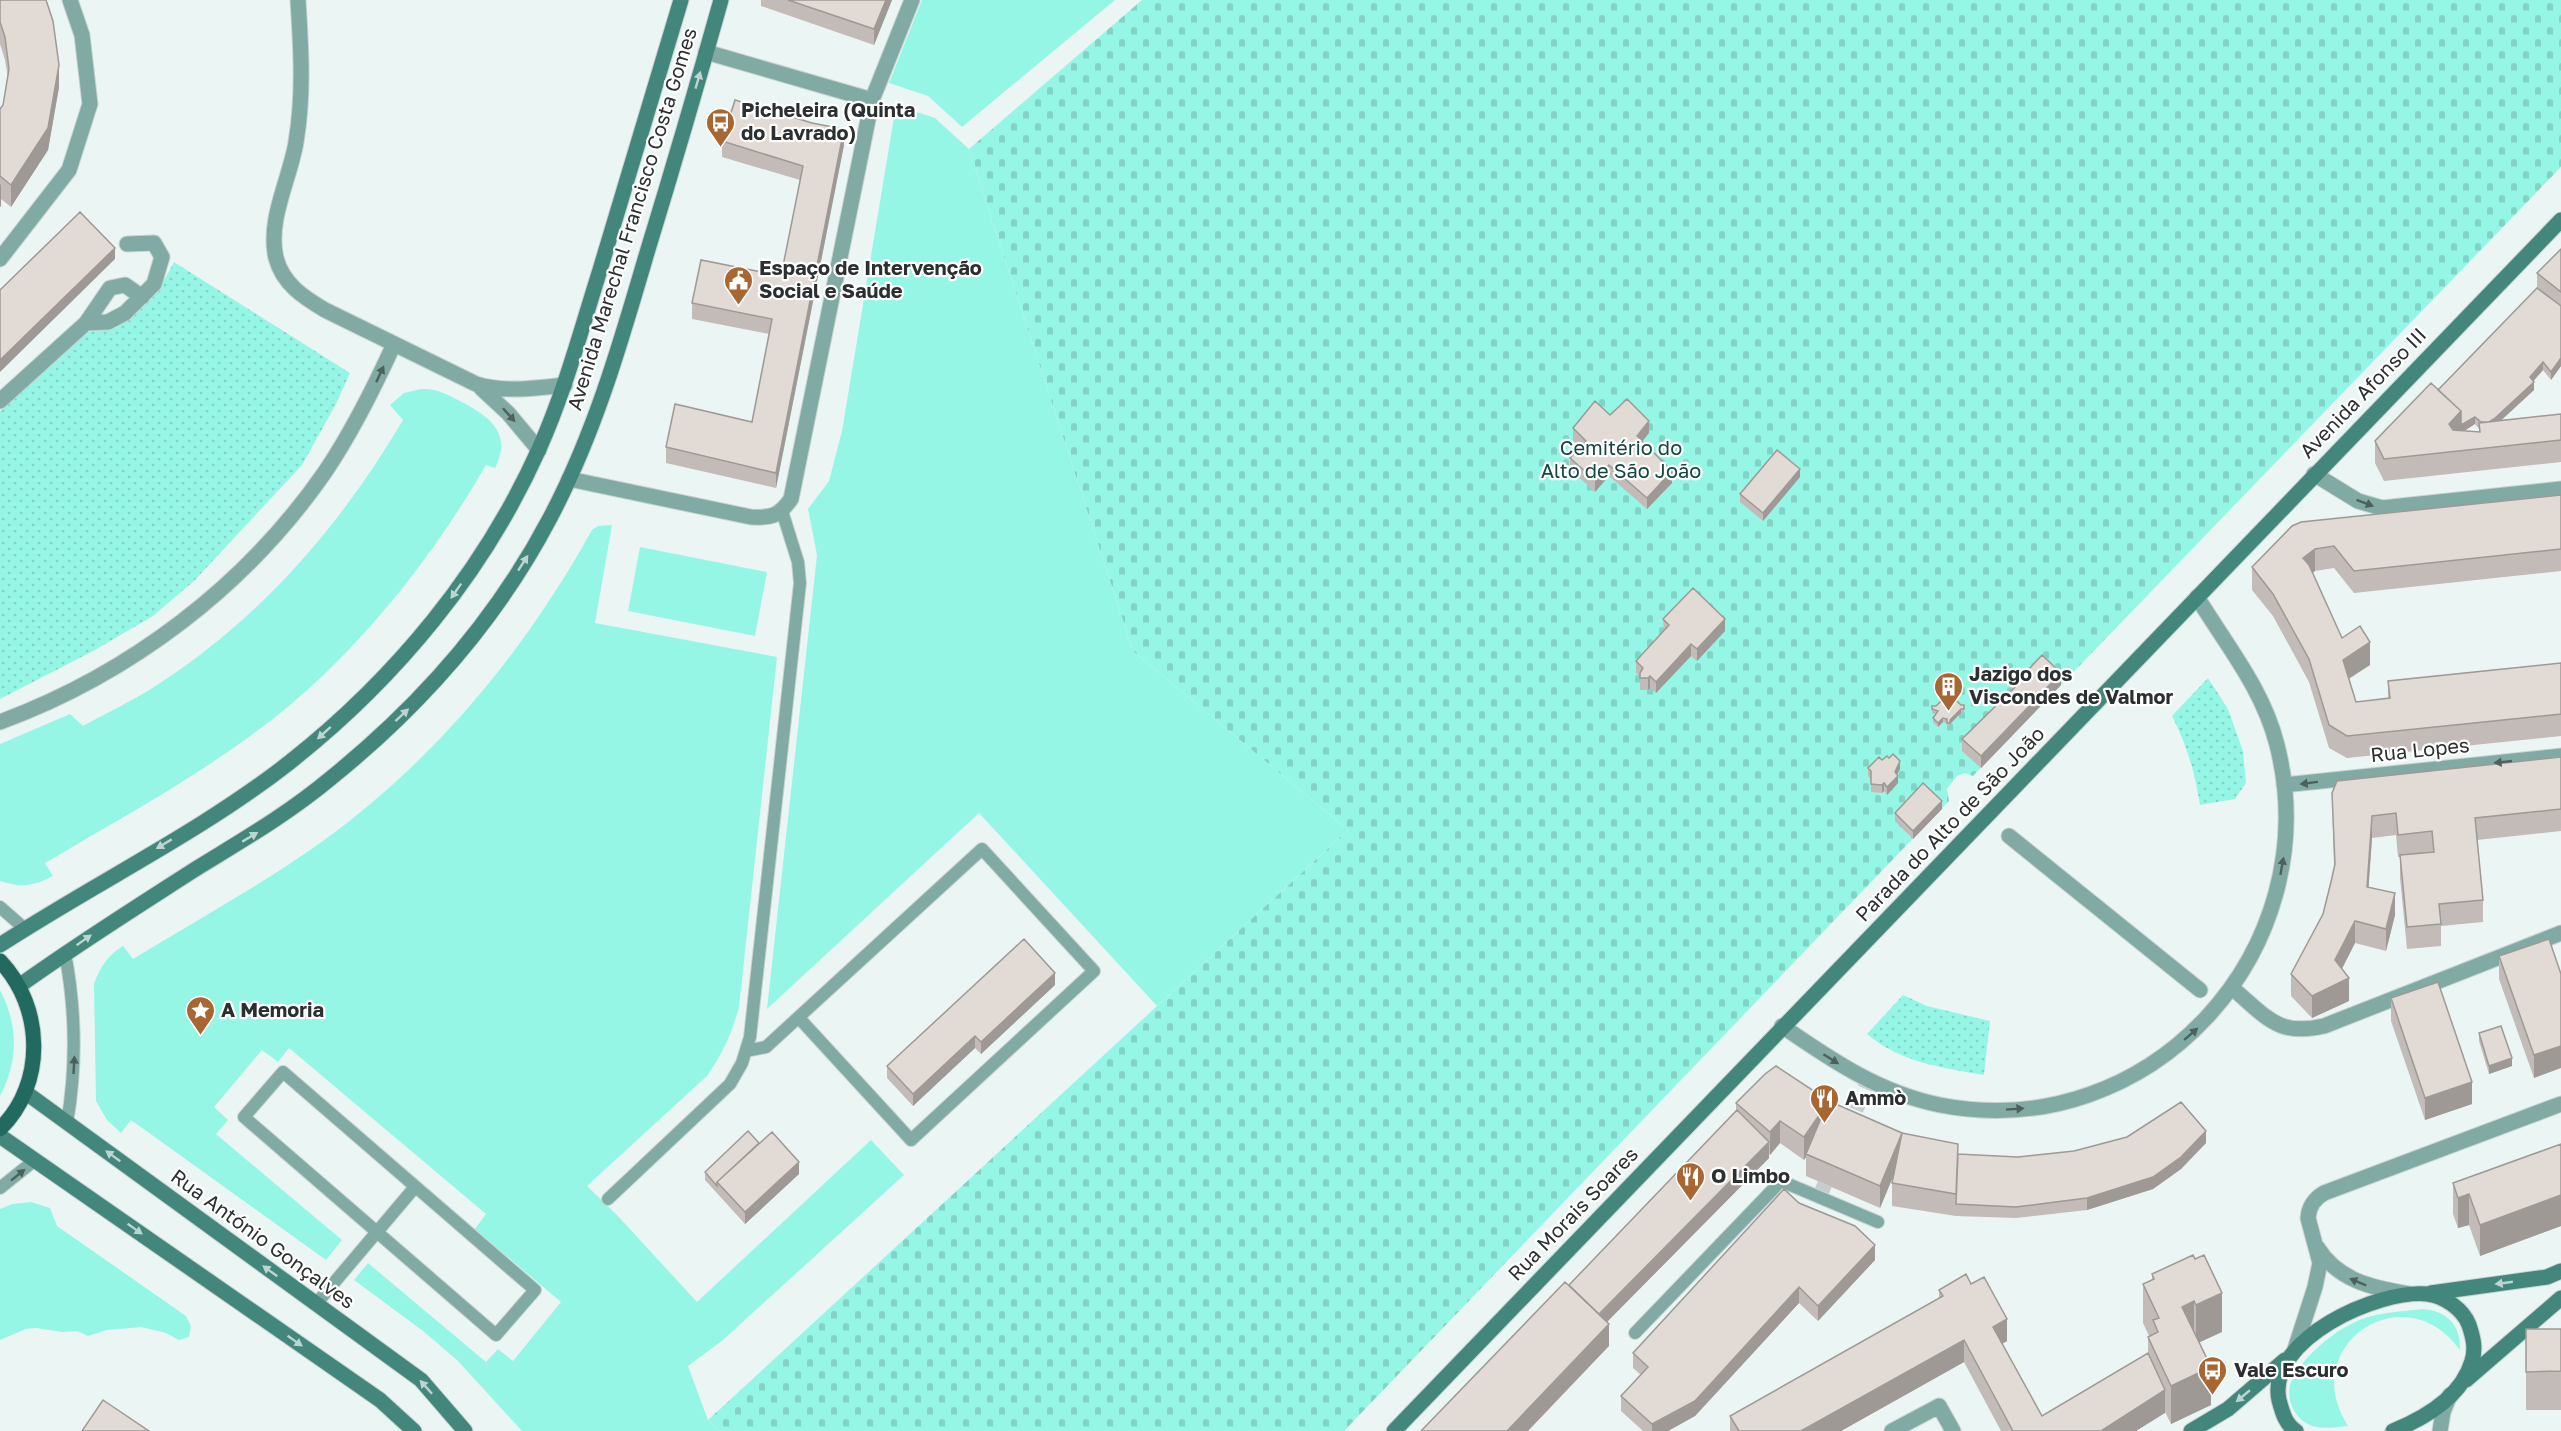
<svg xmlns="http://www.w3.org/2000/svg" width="2561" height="1431" viewBox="0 0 2561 1431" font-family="'Golos Text',sans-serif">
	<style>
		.grass { fill: #96f6e6 }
		.cemetery { fill: url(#cemetery-stones) }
		.park { fill: url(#park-dots) }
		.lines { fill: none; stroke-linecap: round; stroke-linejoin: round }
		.street-tunnel { stroke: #c5cecd; stroke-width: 15; stroke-dasharray: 15 8; stroke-linecap: butt }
		.lane-casing { stroke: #c8d2d1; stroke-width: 14 }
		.street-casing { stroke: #c8d2d1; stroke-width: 17 }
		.secondary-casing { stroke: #c8d2d1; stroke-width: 17 }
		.primary-casing { stroke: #c8d2d1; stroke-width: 17 }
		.lane { stroke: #80aaa3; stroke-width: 12 }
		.street { stroke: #80aaa3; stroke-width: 15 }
		.secondary { stroke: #42867c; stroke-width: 15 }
		.primary { stroke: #226a60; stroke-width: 15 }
		.wall { fill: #c2bbb7; fill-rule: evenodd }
		.shaded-wall { fill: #9e9995 }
		.building { fill: #e2dad5; stroke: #9e9995; stroke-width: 1.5 }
		.oneway { fill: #bdd5d1 }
		.oneway2 { fill: #4d605d }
		.labels { text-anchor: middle; stroke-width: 4.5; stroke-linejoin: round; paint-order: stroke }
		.poi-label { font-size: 20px; font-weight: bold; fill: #2b2f2f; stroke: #fff; text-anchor: start }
		.street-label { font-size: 20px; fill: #2b2f2f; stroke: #fff }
		.park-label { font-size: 20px; fill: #144640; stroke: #fff }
	</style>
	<defs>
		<pattern id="cemetery-stones" width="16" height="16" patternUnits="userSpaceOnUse" patternTransform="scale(1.5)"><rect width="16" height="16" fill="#96f6e6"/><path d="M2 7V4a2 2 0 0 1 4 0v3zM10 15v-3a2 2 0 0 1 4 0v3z" fill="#81d3c6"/></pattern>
		<pattern id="park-dots" width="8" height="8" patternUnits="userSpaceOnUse" patternTransform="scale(1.5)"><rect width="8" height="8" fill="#96f6e6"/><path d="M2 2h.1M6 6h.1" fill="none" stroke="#81d3c6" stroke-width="1.8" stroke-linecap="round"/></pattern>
	</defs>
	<rect width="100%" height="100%" fill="#ebf6f4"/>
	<!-- grass -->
	<path class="grass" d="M922 0H1115L962 127 928 96 889 83Z
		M896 105 935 118 969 149 1133 651 1348 830 1157 1006 979 813 767 1009 817 555 808 509 829 481 842 431Z
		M421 389C436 388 447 394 460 401 489 416 513 433 495 468L486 465C434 555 368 639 289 706 214 768 128 814 45 863L53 876C35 886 20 888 0 881V744L70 714 83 726C106 713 132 701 154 687 259 620 340 527 403 420L390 405 404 393Z
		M612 525 595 623 777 657 739 1007C732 1033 723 1053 707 1076L587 1186 617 1215 697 1302 871 1140 904 1175 723 1340 688 1366 708 1420 719 1431H522L457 1360 423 1331 354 1280 368 1263 486 1362 498 1349 513 1361 561 1302 475 1229 486 1214 289 1048 278 1062 262 1050 214 1107 228 1120 216 1134 342 1240 326 1260 131 1120 121 1133 107 1120 96 1101 94 984C100 967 108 955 123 946L133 959C197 920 263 884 323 841 436 759 525 651 592 530L598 526Z
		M640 547 767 572 755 636 628 611Z
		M0 990C18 1024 19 1061 0 1096Z
		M31 1202 50 1208 57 1226 186 1316 191 1326 189 1337 179 1340 166 1333 141 1327 107 1330 88 1336 77 1331 62 1332 36 1328 26 1329 0 1340V1209L12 1204Z
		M2423 1309C2447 1311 2461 1325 2460 1350 2404 1272 2296 1346 2348 1426 2338 1427 2326 1429 2316 1427 2294 1422 2282 1395 2294 1376 2306 1355 2330 1335 2351 1324 2373 1312 2398 1312 2423 1309Z"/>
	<!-- cemetery -->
	<path class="cemetery" d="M1142 0H2561V167L1973 776 1965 773 1957 776 1947 789 1949 801 1344 1431H719L708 1420 1348 830 1133 651 969 149Z"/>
	<!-- park -->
	<path class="park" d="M174 262 350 373 336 404 302 465 194 581 153 616 95 650 0 699V411L88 332 124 322 159 289Z
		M2208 678 2228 709 2243 751 2246 783 2235 799 2200 805C2195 773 2187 745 2172 716Z
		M1903 995 1927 1006 1990 1021 1984 1075C1943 1068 1899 1062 1867 1034Z"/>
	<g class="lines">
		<!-- street-tunnel -->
		<path class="street-tunnel" d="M1847 1131 1868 1081
			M1819 1198 1832 1167"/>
		<defs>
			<path id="lane" d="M0 907 25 929
				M65 953C76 1011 77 1065 67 1123
				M746 1051 766 1047 982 849 1094 971 911 1140 799 1018
				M283 1072 535 1290 496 1335 244 1117Z
				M0 1188 35 1160
				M608 1199 730 1084 742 1063 750 1037 800 583 798 562 782 511
				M316 1304 415 1187
				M1635 1333 1781 1181 1878 1222"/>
			<path id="street" d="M298 0C301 48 304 94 296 142 290 179 267 220 276 258 283 284 303 297 325 310L476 384C505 393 535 388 565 385
				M706 52 872 100
				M0 259 69 170 90 104 82 35 70 0
				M86 323 110 288 125 285 142 297
				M481 388 508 413 539 450
				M0 401 86 323 108 322 125 313 154 284 162 257 154 243 127 244
				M2314 474 2358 501 2382 508 2561 489
				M569 479 751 517C772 518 779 516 791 499L872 100 912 0
				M0 722C130 674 246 586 325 472 352 432 374 388 394 344
				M2284 785 2561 756
				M2009 836 2200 990
				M2232 988C2266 1016 2277 1037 2324 1026L2561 933
				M1782 1026C1831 1060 1880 1093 1940 1105 2150 1146 2329 950 2277 745 2263 689 2227 646 2197 597
				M2317 1247C2338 1281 2373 1288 2409 1294
				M2295 1349 2315 1287 2320 1263 2308 1218C2309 1206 2314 1199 2324 1193L2561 1104
				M1892 1431 1939 1406 1953 1431
				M2440 1431 2443 1412 2450 1395"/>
			<path id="secondary" d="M0 945C95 883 201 832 290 762 395 679 484 572 539 449 565 391 581 330 600 270 627 180 654 90 681 0
				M19 986C76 945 135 908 194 870 241 841 288 814 331 778 419 707 497 619 550 518 594 435 620 345 646 256 672 171 697 86 721 0
				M25 1092 421 1380 465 1431
				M0 1136 380 1400 414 1431
				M2431 1293 2547 1277 2561 1271
				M2466 1380 2561 1298
				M1394 1431 2561 220
				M2191 1431 2228 1409 2285 1360
				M2296 1431C2285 1424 2282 1411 2279 1400 2266 1339 2379 1289 2427 1294 2444 1296 2463 1309 2469 1325 2473 1337 2476 1348 2472 1361 2462 1396 2425 1418 2393 1431"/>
			<path id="primary" d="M0 961C44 1007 46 1084 0 1129"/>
		</defs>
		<!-- lane casing -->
		<use href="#lane" class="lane-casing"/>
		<!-- street casing -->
		<use href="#street" class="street-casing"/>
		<!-- secondary casing -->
		<use href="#secondary" class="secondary-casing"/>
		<!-- primary casing -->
		<use href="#primary" class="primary-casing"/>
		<!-- lane -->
		<use href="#lane" class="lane"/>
		<!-- street -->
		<use href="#street" class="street"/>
		<!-- secondary -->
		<use href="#secondary" class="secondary"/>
		<!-- primary -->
		<use href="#primary" class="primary"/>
	</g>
	<!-- wall -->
	<path class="wall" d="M0 0 59 87 48 150 11 207 1 199V206L0 207V109L3 105 8 78 5 60 0 44Z
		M761 0H892L874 45 761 6Z
		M722 141 844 145 776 488 666 463V447L752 422 769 334 692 319V303L781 276 800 180 722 157Z
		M2561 249V366L2551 380 2543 370 2533 381 2534 390 2501 420 2561 414V462L2384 481 2375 463V441L2438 390 2537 288V273ZM2475 424 2479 429V432L2464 431Z
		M1610 415 1649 433 1642 441 1672 483 1647 509 1609 476 1595 492 1570 469V458L1580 447 1573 440V428Z
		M1800 477 1763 521 1740 502V494Z
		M2561 495V571L2354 593 2334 568 2315 571 2312 573 2342 638 2370 665 2349 679 2356 702 2388 699V681L2561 663V736L2347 758 2329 748 2309 682 2273 616 2252 590V567L2292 526Z
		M1663 619 1725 631 1697 661 1691 656 1656 693 1650 688 1648 690H1640V676L1636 673V661L1664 632Z
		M2014 685H2061L1981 768 1962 751V739L2014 689Z
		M1950 695 1961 705H1964V713H1961L1950 723V727H1947V723L1943 722 1938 727 1933 722V718L1936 714 1932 713V706H1936Z
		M2561 757V831L2477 840 2483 900V922L2441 926V946L2407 949 2400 878V857H2398L2396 835 2372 838 2368 888 2395 915 2386 951 2355 943 2342 969 2349 1001 2312 1018 2291 996V974L2323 914 2334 867 2332 793Z
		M1882 760 1900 769 1897 775 1898 783 1887 795 1884 791 1882 793 1871 792V779L1868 776V768Z
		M1942 809 1913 839 1895 821V813Z
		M2499 956 2561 974 2534 1078 2499 979Z
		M1055 985 981 1054 975 1048 913 1106 887 1078V1066Z
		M2391 998 2472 1104 2425 1120 2391 1021Z
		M2479 1033 2512 1066 2489 1074 2479 1041Z
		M1829 1101 1902 1133 1958 1154 2018 1157 2206 1143 2181 1169 2153 1189 2087 1210 2016 1218 1956 1216 1892 1206V1183L1894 1174 1880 1208 1806 1176V1157L1804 1160 1780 1143 1770 1155 1769 1154V1158L1607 1322 1609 1346 1569 1285 1736 1110V1103Z
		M759 1143 799 1174 745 1224 705 1180V1172Z
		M2561 1144V1226L2480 1256 2469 1225 2458 1228 2453 1214V1183Z
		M1799 1203 1875 1260 1818 1321 1799 1303 1695 1416 1668 1431H1643L1621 1411V1396L1641 1375 1633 1368V1353Z
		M2193 1255 2222 1332 2199 1342 2211 1405 2171 1424 2165 1412 2136 1431H2001L1964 1362 1841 1431H1730V1416L1939 1298V1290L1971 1284 2007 1341 2002 1344 2042 1416 2148 1353V1337L2149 1336 2143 1323V1284L2152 1280V1274Z
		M2526 1329H2561V1410H2526Z"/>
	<!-- shaded-wall -->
	<path class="shaded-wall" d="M886 0H892L874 45V29Z
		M59 65V87L48 150 11 207V185Z
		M844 129V145L776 488V473Z
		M1 184V206L0 207V185Z
		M115 248V259L0 372V360Z
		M2561 358V366L2551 380V372Z
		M2543 362V370L2530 385V377Z
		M2534 382V390L2494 427 2483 425Z
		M2461 411 2475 417V424L2461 433 2449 446V424Z
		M1649 421V433L1637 448V436Z
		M1609 465V476L1595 492V480Z
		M1800 469V477L1763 521V513Z
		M1672 471V483L1647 509V498Z
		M2315 549V571L2303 580V558Z
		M1725 619V631L1697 661V649Z
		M2370 642V665L2343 682V660Z
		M1691 644V656L1656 693V682Z
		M2061 673V685L1981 768V756Z
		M1650 676V688L1648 690V678Z
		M1961 709V713L1950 724V720Z
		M1943 718V722L1938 727V723Z
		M1900 761V769L1896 777 1898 776V783L1887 795V787Z
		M1884 783V791L1882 793V785Z
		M1942 801V809L1913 839V831Z
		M2372 816V838L2367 910V887Z
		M2395 893V915L2386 951V929Z
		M2355 921V943L2335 982V960Z
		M1055 973V985L981 1054V1042Z
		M2349 978V1001L2312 1018V996Z
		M975 1036V1048L913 1106V1094Z
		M2561 1046V1068L2534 1078V1055Z
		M2512 1058V1066L2489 1074V1066Z
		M2472 1082V1104L2425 1120V1098Z
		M1827 1104 1806 1154V1157L1804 1160V1137Z
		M1780 1121V1143L1770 1155V1132Z
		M2206 1131V1143L2181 1169 2153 1189 2087 1210V1198Z
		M1902 1133V1155L1880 1208V1186Z
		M1769 1142V1158L1596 1333V1318Z
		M799 1162V1174L745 1224V1212Z
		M2469 1194V1225L2458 1228V1198Z
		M2561 1195V1226L2480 1256V1225Z
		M1875 1245V1260L1818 1321V1306Z
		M1799 1287V1303L1695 1416 1668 1431H1652V1424Z
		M2222 1293V1332L2196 1344V1305Z
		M2194 1301V1339L2182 1307Z
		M2007 1319V1341L1993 1349V1327Z
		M1609 1324V1346L1528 1431H1507Z
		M1964 1340V1362L1841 1431H1801Z
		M2211 1367V1405L2171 1424V1386Z
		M2165 1390V1413L2136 1431H2101Z"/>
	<!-- building -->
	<path class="building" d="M0 0H46L53 21 59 65 48 128 11 185 0 176V109L3 105 9 69 5 37 0 22Z
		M788 0H886L874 29Z
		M735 100 812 123 844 129 776 473 666 447 675 404 752 422 772 319 692 303 701 260 781 276 803 166 722 141Z
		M80 212 115 248 0 360V290Z
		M2561 249V292L2537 273Z
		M2537 288 2561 306V358L2551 372 2543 362 2530 377 2534 382 2494 419 2489 422H2481L2475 417 2461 425V411L2438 390Z
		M2431 383 2461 411 2449 424 2453 430 2480 432 2479 423 2561 414V440L2384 459 2375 441Z
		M1627 399 1649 421 1637 436 1672 471 1647 498 1609 465 1595 480 1570 458 1586 441 1573 428 1595 401 1610 415Z
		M1777 450 1800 469 1763 513 1740 494Z
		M2561 495V549L2354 571 2334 546 2315 549 2303 558 2309 565 2342 638 2360 626 2370 642 2343 660 2356 702 2390 698 2388 681 2561 663V714L2347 736 2329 725 2309 659 2273 594 2252 567 2292 526 2301 522Z
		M1693 588 1725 619 1697 649 1691 644 1656 682 1650 676 1648 678H1640V673L1643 668 1636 661 1669 625 1663 619Z
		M2042 655 2061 673 1981 756 1962 739 2015 687 2014 685Z
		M1947 691H1950V695L1961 705H1964V709H1961L1950 720V723H1947V719L1943 718 1938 723 1933 718 1938 711 1932 709V706H1936L1947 695Z
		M1893 754 1900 761 1895 772 1898 776 1887 787 1884 783 1882 785 1871 784V771L1868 768 1879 757 1882 760 1887 756 1889 758Z
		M2561 757V809L2475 818 2483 900 2439 904 2441 924 2407 927 2400 855 2434 852 2432 831 2398 835 2396 813 2372 816 2367 887 2395 893 2386 929 2355 921 2335 960 2349 978 2312 996 2291 974 2323 914 2331 882 2335 864 2332 793 2337 781Z
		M1923 783 1942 801 1913 831 1895 813Z
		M1024 939 1055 973 981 1042 975 1036 913 1094 887 1066Z
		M2549 939 2561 974V1046L2534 1055 2499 956Z
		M2438 982 2472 1082 2425 1098 2391 998Z
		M2501 1026 2512 1058 2489 1066 2479 1033Z
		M1776 1066 1829 1101 1902 1133 1880 1186 1806 1154 1827 1104 1804 1137 1780 1121 1770 1132 1736 1103 1765 1074Z
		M2181 1102 2206 1131 2181 1157 2153 1177 2087 1198 2016 1207 1956 1204 1958 1154 2018 1157 2074 1151 2127 1137Z
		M1737 1110 1769 1142 1599 1314 1569 1285Z
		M748 1131 759 1143 717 1182V1186L705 1172Z
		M772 1132 799 1162 745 1212 717 1182Z
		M1902 1133 1958 1144 1956 1194 1892 1183Z
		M2561 1144V1195L2480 1225 2469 1194 2458 1198 2453 1183Z
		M1784 1189 1799 1203 1855 1226 1875 1245 1818 1306 1799 1287 1695 1401 1652 1424 1621 1396 1648 1367 1633 1353Z
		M2193 1255 2195 1259 2204 1255 2222 1293 2196 1305 2194 1301 2182 1307 2211 1367 2171 1386 2148 1337 2158 1332 2153 1320 2159 1318 2143 1284 2154 1279 2152 1274Z
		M1966 1274 1971 1284 1984 1277 2007 1319 1993 1327 2042 1416 2148 1353 2165 1390 2101 1431H2013L1964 1340 1801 1431H1739L1730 1416 1943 1296 1939 1290Z
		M1565 1282 1609 1324 1507 1431H1421Z
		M2526 1329H2561V1371L2526 1372Z
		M103 1400 149 1431H82Z"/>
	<!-- one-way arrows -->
	<defs><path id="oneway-solid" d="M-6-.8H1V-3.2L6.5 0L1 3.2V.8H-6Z" transform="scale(1.5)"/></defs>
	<g class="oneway">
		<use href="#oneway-solid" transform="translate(698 80) rotate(-74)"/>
		<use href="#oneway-solid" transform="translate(523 563) rotate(-57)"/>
		<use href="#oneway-solid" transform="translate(456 591) rotate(125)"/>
		<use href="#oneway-solid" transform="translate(402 715) rotate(-43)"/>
		<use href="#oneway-solid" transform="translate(324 733) rotate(138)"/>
		<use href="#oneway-solid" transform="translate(250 837) rotate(-31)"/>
		<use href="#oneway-solid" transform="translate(164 844) rotate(149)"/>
		<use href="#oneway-solid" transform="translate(84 940) rotate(-35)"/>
		<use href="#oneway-solid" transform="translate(113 1156) rotate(-144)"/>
		<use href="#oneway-solid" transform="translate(135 1229) rotate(35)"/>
		<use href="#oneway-solid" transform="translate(270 1271) rotate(-144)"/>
		<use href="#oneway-solid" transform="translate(2504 1283) rotate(172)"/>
		<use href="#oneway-solid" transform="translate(295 1341) rotate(35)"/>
		<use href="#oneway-solid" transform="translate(426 1387) rotate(-132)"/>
		<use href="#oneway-solid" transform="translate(2243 1396) rotate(140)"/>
	</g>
	<g class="oneway2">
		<use href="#oneway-solid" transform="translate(380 374) rotate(-65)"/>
		<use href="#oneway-solid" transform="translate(509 415) rotate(48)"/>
		<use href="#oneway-solid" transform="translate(2365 503) rotate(21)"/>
		<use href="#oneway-solid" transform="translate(2503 762) rotate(174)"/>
		<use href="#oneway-solid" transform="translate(2309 783) rotate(173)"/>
		<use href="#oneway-solid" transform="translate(2282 866) rotate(-80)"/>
		<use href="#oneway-solid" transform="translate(2191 1034) rotate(-41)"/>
		<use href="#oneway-solid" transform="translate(1831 1059) rotate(32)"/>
		<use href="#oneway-solid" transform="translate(74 1065) rotate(-87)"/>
		<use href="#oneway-solid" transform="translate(2015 1109) rotate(-4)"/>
		<use href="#oneway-solid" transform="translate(18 1175) rotate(-39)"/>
		<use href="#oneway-solid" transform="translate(2358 1282) rotate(-157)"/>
	</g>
	<!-- icons -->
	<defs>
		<symbol id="bus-pin" viewBox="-11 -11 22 30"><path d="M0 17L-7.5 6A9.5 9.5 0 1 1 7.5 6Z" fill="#a86732" stroke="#fff"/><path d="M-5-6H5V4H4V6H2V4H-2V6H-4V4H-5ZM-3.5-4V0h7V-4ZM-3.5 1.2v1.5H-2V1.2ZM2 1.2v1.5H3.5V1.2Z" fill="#fff"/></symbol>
		<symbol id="civic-pin" viewBox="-11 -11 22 30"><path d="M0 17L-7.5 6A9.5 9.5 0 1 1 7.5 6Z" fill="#a86732" stroke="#fff"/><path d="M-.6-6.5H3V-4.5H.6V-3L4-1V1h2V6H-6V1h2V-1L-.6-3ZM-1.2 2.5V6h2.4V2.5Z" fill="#fff"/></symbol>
		<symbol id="building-pin" viewBox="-11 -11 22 30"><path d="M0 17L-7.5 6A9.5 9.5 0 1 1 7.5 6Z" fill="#a86732" stroke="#fff"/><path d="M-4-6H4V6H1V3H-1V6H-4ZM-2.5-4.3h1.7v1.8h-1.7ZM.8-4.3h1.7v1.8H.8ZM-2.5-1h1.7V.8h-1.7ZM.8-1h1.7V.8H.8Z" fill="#fff"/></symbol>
		<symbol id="sight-pin" viewBox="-11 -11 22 30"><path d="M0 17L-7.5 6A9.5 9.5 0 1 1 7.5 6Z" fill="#a86732" stroke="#fff"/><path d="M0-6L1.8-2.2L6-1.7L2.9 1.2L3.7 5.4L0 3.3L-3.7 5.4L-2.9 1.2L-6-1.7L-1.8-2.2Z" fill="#fff"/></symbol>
		<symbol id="restaurant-pin" viewBox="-11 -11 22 30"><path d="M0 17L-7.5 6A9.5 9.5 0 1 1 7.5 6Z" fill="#a86732" stroke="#fff"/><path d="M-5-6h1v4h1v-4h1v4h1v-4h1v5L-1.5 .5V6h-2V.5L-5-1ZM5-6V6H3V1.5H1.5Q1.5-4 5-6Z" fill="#fff"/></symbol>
	</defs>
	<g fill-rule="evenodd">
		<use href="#bus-pin" x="704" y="106" width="33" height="45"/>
		<use href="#civic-pin" x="722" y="264" width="33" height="45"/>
		<use href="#building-pin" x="1932" y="670" width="33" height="45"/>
		<use href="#sight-pin" x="184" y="994" width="33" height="45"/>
		<use href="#restaurant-pin" x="1808" y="1082" width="33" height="45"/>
		<use href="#restaurant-pin" x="1674" y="1160" width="33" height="45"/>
		<use href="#bus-pin" x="2196" y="1354" width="33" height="45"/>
	</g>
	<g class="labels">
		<!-- poi labels -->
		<g class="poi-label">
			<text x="741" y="117">Picheleira (Quinta<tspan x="741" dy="23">do Lavrado)</tspan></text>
			<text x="759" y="275">Espaço de Intervenção<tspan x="759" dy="23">Social e Saúde</tspan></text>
			<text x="1969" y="681">Jazigo dos<tspan x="1969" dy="23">Viscondes de Valmor</tspan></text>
			<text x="221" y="1017">A Memoria</text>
			<text x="1845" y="1105">Ammò</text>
			<text x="1711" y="1183">O Limbo</text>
			<text x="2234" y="1377">Vale Escuro</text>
		</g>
		<!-- street labels -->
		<g class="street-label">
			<text transform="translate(632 219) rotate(-73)" y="7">Avenida Marechal Francisco Costa Gomes</text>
			<text transform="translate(2363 393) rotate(-46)" y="7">Avenida Afonso III</text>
			<text transform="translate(2420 750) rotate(-6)" y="7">Rua Lopes</text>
			<text transform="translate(1950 824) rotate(-46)" y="7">Parada do Alto de São João</text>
			<text transform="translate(1573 1214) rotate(-46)" y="7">Rua Morais Soares</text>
			<text transform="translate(263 1239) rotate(36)" y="7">Rua António Gonçalves</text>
		</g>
		<!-- park labels -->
		<g class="park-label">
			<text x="1621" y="455">Cemitério do<tspan x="1621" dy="23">Alto de São João</tspan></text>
		</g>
	</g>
</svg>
